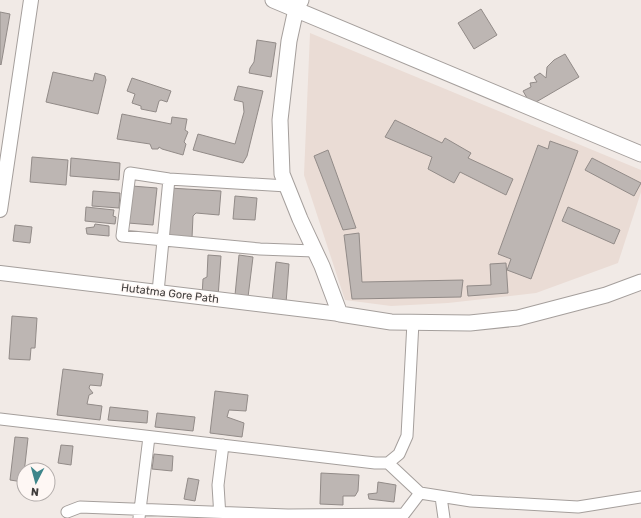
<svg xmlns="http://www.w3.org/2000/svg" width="641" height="518" viewBox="0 0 641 518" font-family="Rubik,sans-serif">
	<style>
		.built { fill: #eadcd5 }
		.building { fill: #bdb6b3; stroke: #928b88 }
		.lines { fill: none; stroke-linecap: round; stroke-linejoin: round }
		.minor-casing { stroke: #a59f9c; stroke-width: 13 }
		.tertiary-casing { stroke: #a59f9c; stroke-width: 16 }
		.secondary-casing { stroke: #a59f9c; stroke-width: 17 }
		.minor { stroke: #fff; stroke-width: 11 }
		.tertiary { stroke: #fff; stroke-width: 14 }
		.secondary { stroke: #fff; stroke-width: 15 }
		.labels { text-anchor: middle; stroke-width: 3; stroke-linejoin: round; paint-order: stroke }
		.street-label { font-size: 11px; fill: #3f3c3b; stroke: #fef7f4 }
	</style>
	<rect width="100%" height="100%" fill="#f1eae6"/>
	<!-- built -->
	<path class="built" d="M310 33 641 170V192L618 263 536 293 448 303 391 306 345 300 304 175Z"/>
	<!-- building -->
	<path class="building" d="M481 9 497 35 474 49 458 23Z
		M0 12 10 14 1 65 0 64Z
		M257 40 276 43 271 77 249 73 250 68 254 62Z
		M565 54 579 77 531 105 523 91 531 87 530 83 537 82 534 77 540 73 546 78 547 67 554 60Z
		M53 72 93 81 95 73 105 76 106 80 98 114 46 102Z
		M132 78 171 91 167 102 161 100 159 101 156 112 141 109V106L132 103 135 94 127 91Z
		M238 86 263 91 247 156 243 163 193 150 198 134 235 144 244 112 243 102 234 100Z
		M122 114 171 124 172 117 187 119 185 130 188 132 184 142 186 144 183 155 162 149 159 147 158 149H152L150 144 117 139Z
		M395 120 442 143 445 138 471 153 468 158 513 179 506 195 460 172 454 183 428 169 432 157 385 137Z
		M550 141 578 151 531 279 507 270 511 259 498 254 538 145 548 149Z
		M328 150 356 228 343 230 314 156Z
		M32 157 68 160 66 185 30 182Z
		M71 158 120 163 119 180 70 176Z
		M592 158 641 183 634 196 585 170Z
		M132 186 157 188 153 225 128 223Z
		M169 188 221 191 219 215 196 213 193 216 192 238 166 237Z
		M93 191 120 193 119 208 92 206Z
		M235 196 257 198 255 220 233 219Z
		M86 207 114 210 113 216 116 217 115 224 85 221Z
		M568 207 620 230 614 244 562 221Z
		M95 224 109 226V236L87 234 86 228 94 227Z
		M15 225 32 227 30 243 13 241Z
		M359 233 362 282 463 280 461 297 352 299 344 235Z
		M208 255 221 256 218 297 202 296 203 279 207 277Z
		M239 255 253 257 248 297 235 295Z
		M276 262 289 264 286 303 272 302Z
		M506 263 508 293 468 296 467 286 491 285 490 264Z
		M12 316 37 318 35 348H31L30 360 9 359Z
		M63 369 103 374 101 386 90 385 89 388 93 393 89 395 87 404 102 406 100 420 57 415Z
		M215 391 248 395 246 411 229 410 227 417 244 423 242 437 210 433Z
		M110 407 148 411 147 423 108 420Z
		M157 413 195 417 193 431 155 427Z
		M15 437 28 438 23 482 10 480Z
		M61 445 73 446 71 465 58 463Z
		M154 454 173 456 172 471 152 469Z
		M321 473 359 475 358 491 355 496H343V505L320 504Z
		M188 478 199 480 195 501 184 499Z
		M378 482 396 485 394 502 369 499 368 494 377 493Z"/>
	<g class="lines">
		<defs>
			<path id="minor" d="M287 186 169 179 130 173 122 236 260 249 314 251
				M158 292 169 179
				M0 419 375 463H388L399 454 407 436 413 322
				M388 463 420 493 471 501 578 507 641 497
				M441 497 444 518
				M67 512 80 507 288 515 404 514 420 493
				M220 517 218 485 223 445
				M139 518 149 437"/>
			<path id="tertiary" d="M0 210 31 0
				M0 273 340 314"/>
			<path id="secondary" d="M273 0 641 154
				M301 0 296 9 289 41 280 120 282 174 300 219 322 266 340 314 391 322 470 323 518 318 606 295 641 282"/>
		</defs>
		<!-- minor casing -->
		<use href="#minor" class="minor-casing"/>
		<!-- tertiary casing -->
		<use href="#tertiary" class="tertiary-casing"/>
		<!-- secondary casing -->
		<use href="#secondary" class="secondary-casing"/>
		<!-- minor -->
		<use href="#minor" class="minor"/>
		<!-- tertiary -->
		<use href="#tertiary" class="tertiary"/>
		<!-- secondary -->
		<use href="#secondary" class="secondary"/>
	</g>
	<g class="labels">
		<!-- street labels -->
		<g class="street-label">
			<text transform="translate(170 293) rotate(7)" y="4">Hutatma Gore Path</text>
		</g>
	</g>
	<!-- north arrow -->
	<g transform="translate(36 482) rotate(186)"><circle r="19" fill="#fef7f4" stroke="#b2acaa"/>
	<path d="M0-3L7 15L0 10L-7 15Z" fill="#3e868b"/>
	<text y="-6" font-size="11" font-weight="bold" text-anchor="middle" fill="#3f3c3b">N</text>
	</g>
</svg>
